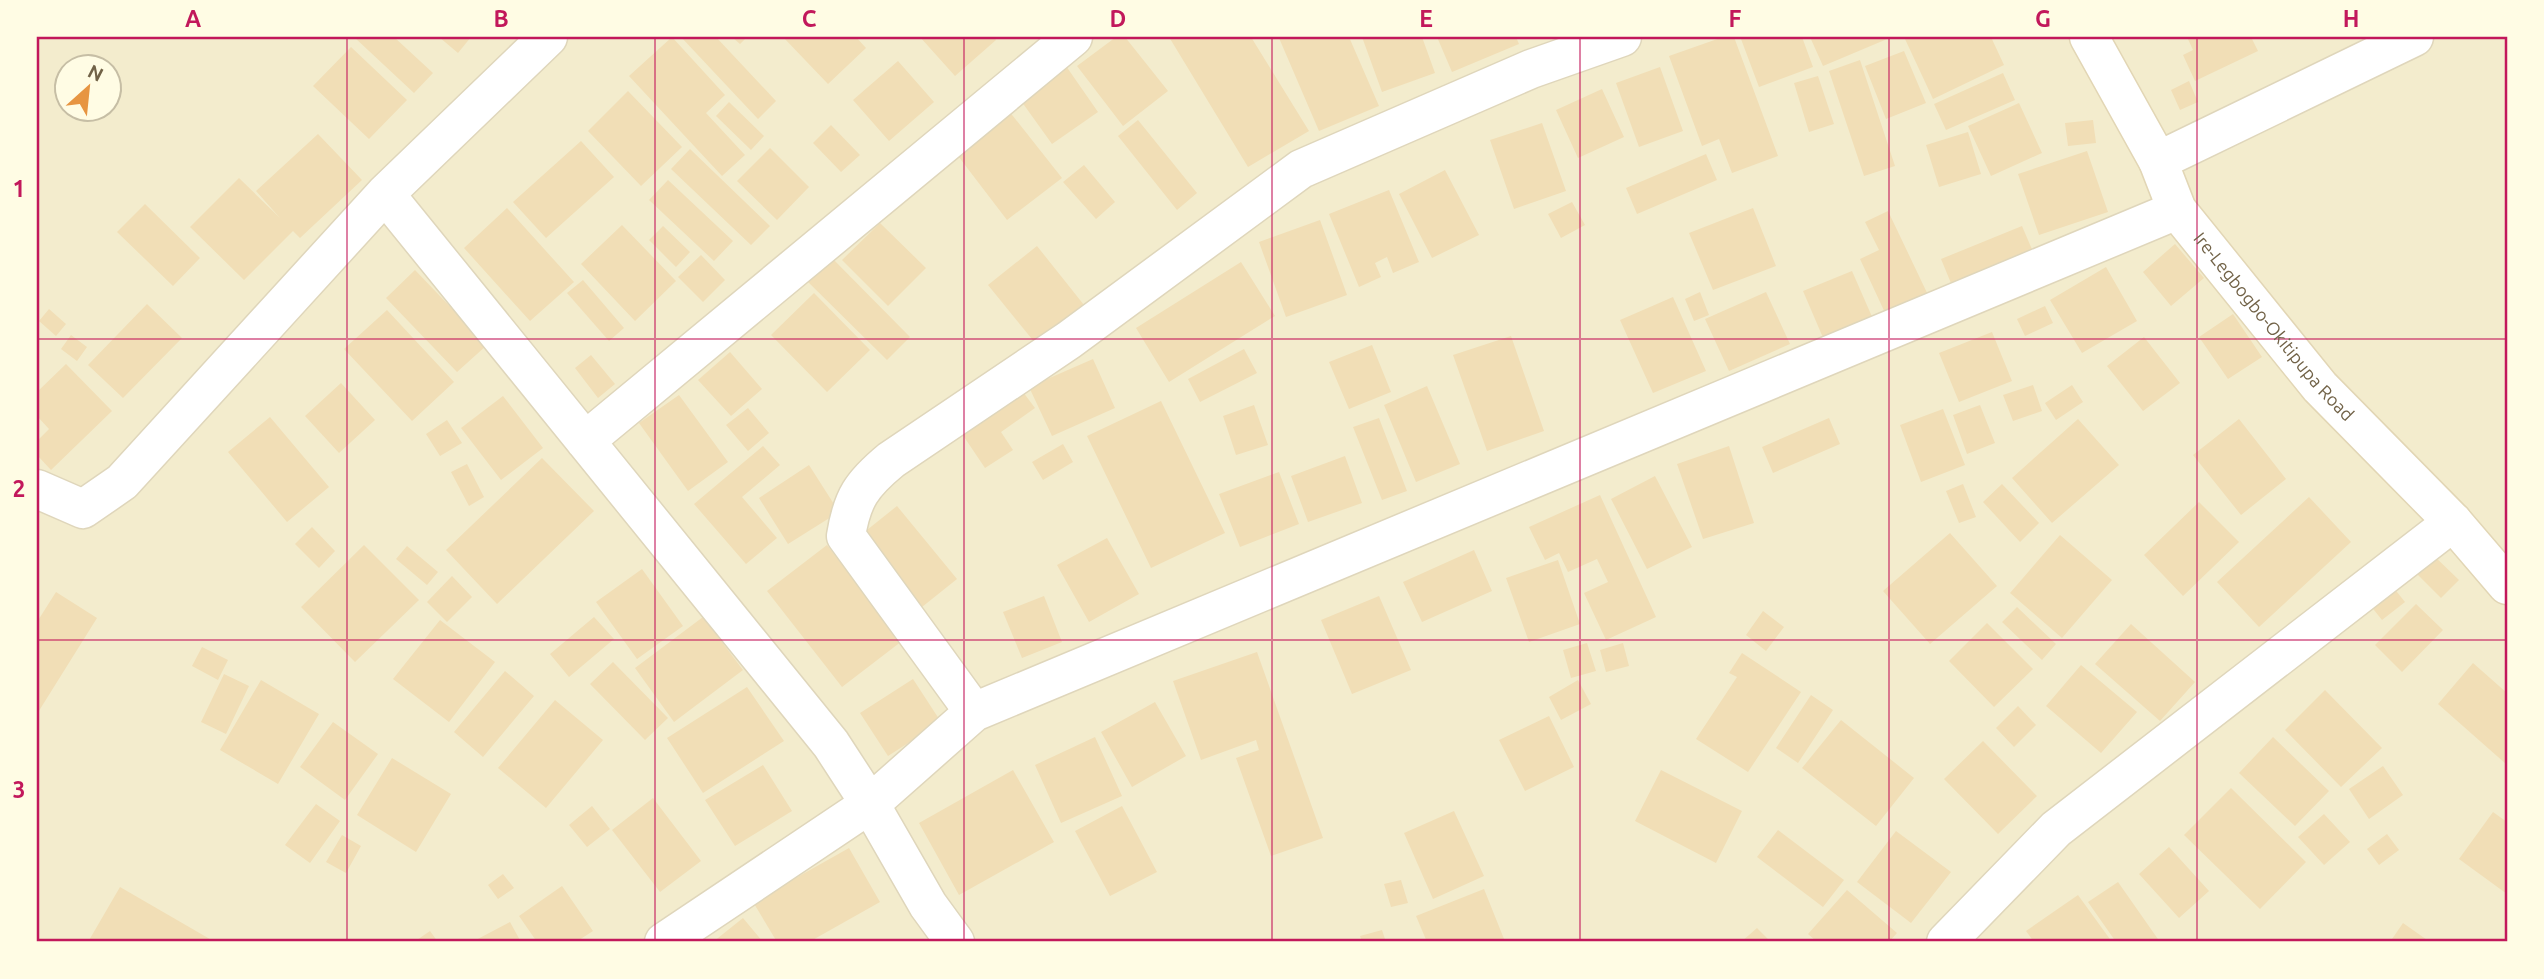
<svg xmlns="http://www.w3.org/2000/svg" width="2544" height="979" viewBox="0 0 2544 979" font-family="Ubuntu,sans-serif">
	<style>
		.residential { fill: #f3eccd; fill-rule: evenodd }
		.building { fill: #f1deb6 }
		.lines { fill: none; stroke-linecap: round; stroke-linejoin: round }
		.street-casing { stroke: #dfd6bb; stroke-width: 41 }
		.secondary-casing { stroke: #e2d6b5; stroke-width: 41 }
		.street { stroke: #fff; stroke-width: 38 }
		.secondary { stroke: #fff; stroke-width: 38 }
		.grid { fill: none; stroke: #c2185b; stroke-width: 2; stroke-opacity: 0.55 }
		.labels { text-anchor: middle; stroke-width: 7; stroke-linejoin: round; paint-order: stroke }
		.street-label { font-size: 18px; fill: #716247; stroke: #fffce4 }
		.neatline { fill: none; stroke: #c2185b; stroke-width: 2.5 }
		.grid-label { font-size: 23px; text-anchor: middle; font-weight: bold; fill: #c2185b }
	</style>
	<rect width="100%" height="100%" fill="#fcf9de"/>
	<!-- residential -->
	<path class="residential" d="M37 37H2507V942H37ZM66 66H108V108H66Z"/>
	<!-- building -->
	<path class="building" d="M354 37H394L433 73 414 93Z
		M439 37H471L458 53Z
		M672 37 725 95 706 113 745 155 722 176 629 76Z
		M681 37H716L776 101 758 119Z
		M732 37H747L740 44Z
		M783 37H856L866 48 828 84Z
		M920 37H994L996 40 955 76Z
		M1116 37H1125L1168 91 1123 126 1077 66Z
		M1169 37H1251L1309 131 1248 167Z
		M1281 37H1349L1379 106 1319 131 1279 38Z
		M1362 37H1422L1435 73 1382 92Z
		M1437 37H1516L1519 44 1452 72Z
		M1723 37H1734L1778 156 1732 173 1719 139 1702 146 1669 56Z
		M1747 37H1802L1813 67 1759 87 1741 39Z
		M1810 37H1892L1823 66Z
		M1910 37H1991L2004 65 1933 99 1905 39Z
		M2187 37H2251L2258 51 2195 81 2183 55 2193 50Z
		M351 47 407 100 369 139 313 86Z
		M1904 51 1926 103 1886 119 1865 66Z
		M1860 60 1895 166 1864 176 1829 71Z
		M898 61 934 102 889 141 853 100Z
		M1066 66 1098 112 1052 144 1019 98Z
		M1660 67 1683 131 1639 147 1616 83Z
		M2003 73 2015 100 1946 130 1934 104Z
		M1818 76 1834 124 1809 132 1794 83Z
		M2189 81 2198 102 2180 110 2171 90Z
		M1602 89 1624 137 1578 158 1556 110Z
		M628 91 682 147 641 186 588 131Z
		M729 102 764 136 751 150 716 116Z
		M2019 103 2042 153 1991 176 1968 126Z
		M1009 111 1062 178 1007 220 955 152Z
		M1138 120 1197 193 1177 210 1118 136Z
		M2093 120 2096 143 2068 146 2065 123Z
		M1542 123 1566 191 1514 209 1490 140Z
		M831 125 860 155 841 172 813 143Z
		M1968 132 1981 174 1939 187 1926 145Z
		M318 134 362 180 300 238 293 231 244 280 190 227 239 178 280 218 256 191Z
		M581 141 614 177 546 238 513 202Z
		M770 148 809 187 777 220 737 181Z
		M690 149 770 226 751 245 671 169Z
		M2087 151 2108 212 2039 235 2018 174Z
		M1706 154 1717 180 1637 214 1626 188Z
		M1084 165 1115 202 1096 219 1063 182Z
		M1445 170 1479 235 1432 258 1399 194Z
		M668 180 733 241 714 261 649 200Z
		M1389 190 1419 262 1393 273 1387 257 1375 263 1381 277 1359 287 1329 214Z
		M1572 202 1585 225 1561 238 1548 214Z
		M145 204 200 258 173 286 117 232Z
		M507 208 574 282 530 321 464 248Z
		M1753 208 1776 266 1713 290 1689 233Z
		M1888 211 1929 297 1887 317 1860 259 1879 250 1865 222Z
		M1320 220 1347 295 1286 317 1259 242Z
		M880 223 926 268 888 306 842 260Z
		M622 225 676 281 635 321 581 264Z
		M663 226 690 252 676 267 649 240Z
		M2022 226 2034 254 1953 288 1941 259Z
		M2175 244 2204 278 2171 306 2143 272Z
		M1037 246 1084 305 1036 344 988 285Z
		M701 255 725 280 703 302 678 277Z
		M829 255 910 337 887 360 805 279Z
		M1241 262 1275 316 1169 382 1136 328Z
		M2106 267 2137 321 2082 353 2050 300Z
		M415 270 487 345 457 372 386 298Z
		M1852 271 1873 319 1824 340 1803 291Z
		M583 280 624 328 609 341 567 293Z
		M1700 292 1709 315 1694 321 1685 299Z
		M1766 292 1790 344 1729 371 1705 319Z
		M814 293 870 350 827 392 771 335Z
		M1673 297 1706 371 1653 393 1620 320Z
		M147 304 182 338 123 398 88 365Z
		M2045 306 2053 323 2025 336 2017 319Z
		M49 309 66 324 56 336 39 321Z
		M387 310 454 382 412 421 344 349Z
		M2233 314 2262 357 2228 379 2199 337Z
		M1992 332 2012 381 1959 402 1939 353Z
		M71 335 87 347 77 361 61 349Z
		M1511 336 1544 431 1487 451 1453 355Z
		M2144 337 2180 383 2143 411 2107 366Z
		M1372 345 1391 392 1349 409 1329 362Z
		M1244 349 1257 373 1200 402 1188 379Z
		M730 352 762 389 731 416 698 380Z
		M591 355 615 384 598 398 575 368Z
		M1093 359 1115 408 1052 436 1029 387Z
		M66 364 112 411 51 470 37 455V441L49 429 37 416V392Z
		M341 383 375 420 339 453 305 416Z
		M1017 384 1035 408 1001 432 1013 450 985 468 956 425Z
		M2033 385 2042 411 2013 421 2003 395Z
		M2072 385 2083 402 2056 420 2045 403Z
		M1427 386 1460 464 1416 482 1384 405Z
		M679 395 728 462 688 491 639 423Z
		M503 396 543 448 501 480 461 428Z
		M1161 401 1225 533 1151 568 1087 436Z
		M1254 405 1268 445 1236 455 1223 416Z
		M1980 405 1995 443 1967 454 1953 415Z
		M748 408 769 433 748 451 726 425Z
		M1943 409 1965 465 1921 482 1900 425Z
		M270 417 329 487 287 522 228 452Z
		M1379 418 1407 491 1382 500 1353 427Z
		M1829 418 1840 444 1773 473 1762 447Z
		M2078 419 2119 465 2052 523 2012 478Z
		M2239 419 2286 479 2241 515 2193 455Z
		M447 420 462 443 440 456 426 434Z
		M1063 444 1073 462 1043 480 1032 462Z
		M763 446 780 465 742 497 777 538 746 564 694 504Z
		M1729 446 1754 523 1703 539 1677 464Z
		M1345 456 1362 503 1308 522 1291 476Z
		M542 458 594 511 497 604 446 550Z
		M467 464 484 497 469 506 451 472Z
		M809 465 839 512 788 544 759 498Z
		M1279 472 1299 524 1240 547 1219 494Z
		M1655 476 1692 547 1647 569 1611 499Z
		M1963 484 1976 517 1959 523 1946 491Z
		M2002 484 2039 523 2020 542 1983 502Z
		M1600 495 1656 617 1606 640 1584 593 1608 582 1597 559 1568 572 1559 553 1545 560 1529 527Z
		M2309 497 2351 542 2259 627 2217 582Z
		M2199 502 2239 542 2183 596 2144 555Z
		M897 506 957 579 922 607 862 534Z
		M312 527 335 551 319 568 295 544Z
		M1950 533 1997 586 1930 644 1883 591Z
		M2060 535 2112 580 2062 638 2010 593Z
		M1107 538 1139 594 1089 622 1057 565Z
		M364 545 419 600 355 662 301 607Z
		M827 545 902 641 842 687 767 591Z
		M407 546 438 572 427 585 396 559Z
		M1474 550 1492 591 1422 622 1403 582Z
		M2429 551 2459 580 2441 598 2412 569Z
		M1558 560 1580 624 1529 642 1506 578Z
		M642 569 683 626 637 659 596 602Z
		M452 576 472 597 447 622 427 602Z
		M2389 582 2405 602 2382 620 2366 600Z
		M56 592 97 618 37 714V622Z
		M1044 596 1062 642 1022 658 1003 612Z
		M1379 596 1411 670 1352 694 1321 620Z
		M2416 604 2443 630 2402 672 2375 645Z
		M2017 607 2056 644 2042 660 2002 622Z
		M1763 611 1784 627 1766 651 1746 635Z
		M594 617 614 639 569 677 550 654Z
		M703 617 743 670 674 722 635 668Z
		M440 620 495 662 449 722 393 679Z
		M1987 623 2033 669 1994 707 1949 661Z
		M2131 624 2195 682 2160 721 2095 664Z
		M1587 643 1596 671 1571 678 1563 650Z
		M1623 643 1629 666 1606 672 1600 650Z
		M202 647 228 660 218 680 192 666Z
		M1257 652 1323 838 1271 856 1236 758 1259 750 1256 740 1201 760 1173 681Z
		M1742 653 1801 692 1748 772 1696 739 1737 677 1729 673Z
		M613 662 668 718 645 740 590 684Z
		M2473 663 2507 693 2506 764 2438 704Z
		M2081 665 2137 712 2101 753 2046 706Z
		M505 671 534 696 483 757 454 732Z
		M224 674 249 686 226 734 201 722Z
		M913 679 941 722 888 756 860 713Z
		M261 680 319 714 278 784 220 750Z
		M1578 680 1591 704 1561 720 1549 697Z
		M747 687 784 741 703 793 667 738Z
		M2325 690 2382 748 2341 787 2285 730Z
		M1811 695 1833 710 1798 763 1776 748Z
		M555 700 603 740 546 808 498 768Z
		M1155 702 1186 756 1132 787 1101 732Z
		M2018 706 2036 725 2014 747 1996 728Z
		M1549 716 1574 767 1525 791 1499 740Z
		M1841 720 1914 778 1876 826 1802 768Z
		M333 722 378 754 345 800 300 767Z
		M1095 737 1122 796 1061 823 1035 765Z
		M2273 737 2329 791 2295 826 2239 773Z
		M1983 741 2037 796 1998 834 1944 779Z
		M392 758 451 794 416 852 357 815Z
		M763 765 792 811 735 846 705 800Z
		M2383 766 2403 795 2369 819 2349 789Z
		M1013 770 1054 842 959 895 919 823Z
		M1661 770 1742 811 1716 863 1635 821Z
		M2231 788 2306 862 2260 909 2184 835Z
		M653 798 701 861 660 892 612 830Z
		M316 804 340 821 310 863 285 845Z
		M592 806 610 829 587 847 569 825Z
		M1122 806 1157 872 1110 896 1075 831Z
		M1454 811 1484 876 1433 899 1404 833Z
		M2493 812 2507 822V894L2459 859Z
		M2324 814 2350 842 2324 865 2298 837Z
		M1778 830 1844 880 1823 907 1757 857Z
		M1896 831 1951 872 1911 923 1857 882Z
		M2387 834 2399 850 2379 865 2367 849Z
		M342 835 361 846 346 873 326 862Z
		M2169 847 2209 891 2179 918 2139 874Z
		M849 848 880 902 809 942H777L753 902Z
		M503 874 514 888 498 899 488 885Z
		M1401 880 1408 903 1391 907 1384 884Z
		M2118 882 2160 942H2116L2088 902Z
		M562 886 593 931 576 942H537L519 916Z
		M120 887 215 942H88Z
		M1484 889 1504 939 1496 942H1427L1416 916Z
		M1847 890 1897 933 1889 942H1817L1808 934Z
		M2078 895 2112 942H2034L2026 931Z
		M743 918 763 942H713Z
		M510 922 521 942H472Z
		M2403 923 2430 942H2390Z
		M1757 928 1771 942H1741Z
		M1382 930 1386 942H1362L1360 936Z
		M430 931 438 942H414Z"/>
	<g class="lines">
		<defs>
			<path id="street" d="M2158 161 2414 37
				M385 194 831 744 870 804 928 905 955 942
				M585 441 1073 37
				M37 489 83 509 122 482 385 194 548 37
				M974 712 846 536C852 498 862 484 891 460L1069 340 1301 169 1531 69 1622 37
				M664 942 870 804 974 712 2177 210
				M1946 942 2056 829 2453 522"/>
			<g id="secondary">
				<path id="s1" d="M2089 37 2158 161 2177 210 2320 387 2453 522 2507 585"/>
			</g>
		</defs>
		<!-- street casing -->
		<use href="#street" class="street-casing"/>
		<!-- secondary casing -->
		<use href="#secondary" class="secondary-casing"/>
		<!-- street -->
		<use href="#street" class="street"/>
		<!-- secondary -->
		<use href="#secondary" class="secondary"/>
	</g>
	<!-- grid -->
	<path class="grid" d="M347 37V942M655 37V942M964 37V942M1272 37V942M1580 37V942M1889 37V942M2197 37V942M37 339H2507M37 640H2507"/>
	<g class="labels">
		<!-- street labels -->
		<g class="street-label">
			<text dy="6" stroke="none"><textPath href="#s1" startOffset="346">Ire-Legbogbo-Okitipupa Road</textPath></text>
		</g>
	</g>
	<!-- border -->
	<rect width="2544" height="979" fill="none" stroke="#fffce4" stroke-width="77"/>
	<!-- north arrow -->
	<g transform="translate(88 88) rotate(27)"><circle r="33" fill="#fffce4" stroke="#c6bea5" stroke-width="2"/>
	<path d="M0-5L12 26L0 18L-12 26Z" fill="#e79542"/>
	<text y="-10" font-size="19" font-weight="bold" text-anchor="middle" fill="#716247">N</text>
	</g>
	<rect x="38" y="38" width="2468" height="902" class="neatline"/>
	<g class="grid-label">
		<text x="193" y="27">A</text>
		<text x="501" y="27">B</text>
		<text x="809" y="27">C</text>
		<text x="1118" y="27">D</text>
		<text x="1426" y="27">E</text>
		<text x="1735" y="27">F</text>
		<text x="2043" y="27">G</text>
		<text x="2351" y="27">H</text>
		<text x="19" y="197">1</text>
		<text x="19" y="497">2</text>
		<text x="19" y="798">3</text>
	</g>
</svg>
